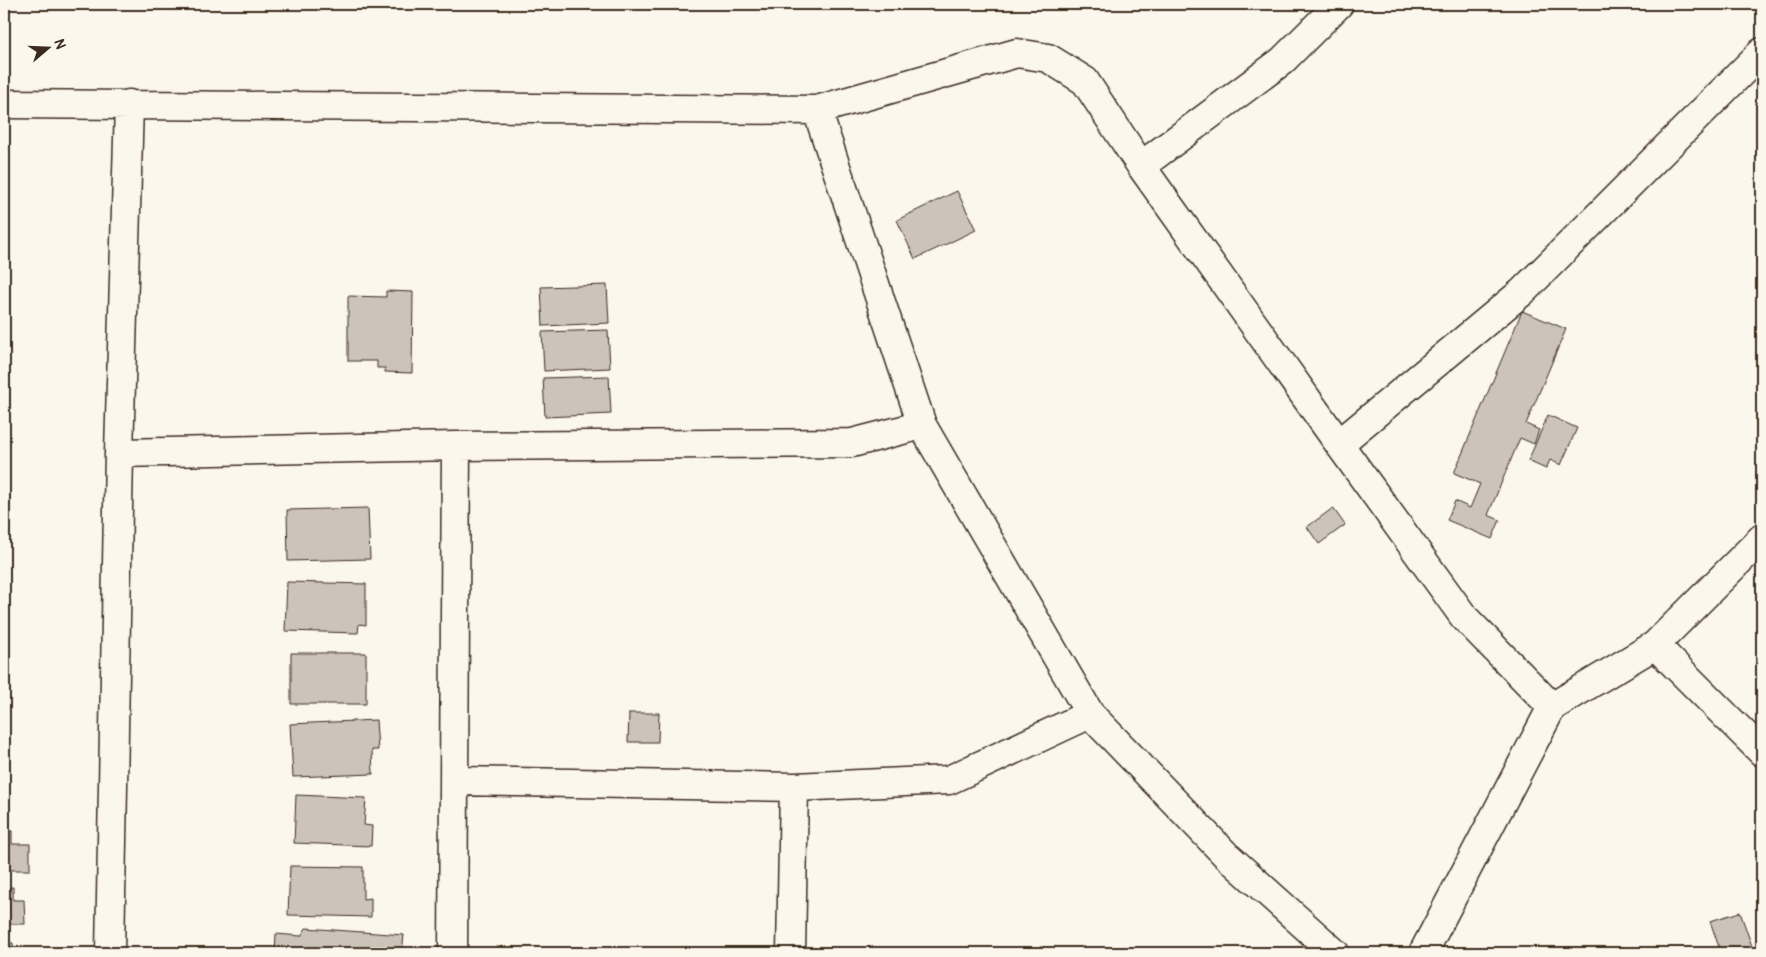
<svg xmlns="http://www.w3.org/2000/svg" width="1766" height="957" viewBox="0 0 1766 957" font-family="Pangolin,sans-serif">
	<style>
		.building { fill: #ccc4b9; stroke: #3b2a1e }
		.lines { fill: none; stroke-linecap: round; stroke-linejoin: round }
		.street-casing { stroke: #3b2a1e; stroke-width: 31 }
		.street { stroke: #fbf7ec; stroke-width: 28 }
	</style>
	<rect width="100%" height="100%" fill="#fbf7ec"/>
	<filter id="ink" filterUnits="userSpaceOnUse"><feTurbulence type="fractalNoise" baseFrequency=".02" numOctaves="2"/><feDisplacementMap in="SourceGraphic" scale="10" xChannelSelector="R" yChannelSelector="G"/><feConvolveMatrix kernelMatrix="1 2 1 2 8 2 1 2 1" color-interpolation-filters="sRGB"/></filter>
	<g filter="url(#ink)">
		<!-- building -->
		<path class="building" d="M957 191 976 230 915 259 897 220Z
			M607 285 609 323 543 326 541 287Z
			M386 291 413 292 412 373 385 372V368H377V361H348V296L386 297Z
			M1522 311 1566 329 1526 424 1539 430 1534 444 1520 438 1488 515 1500 520 1492 539 1447 520 1455 501 1470 508 1480 484 1454 473Z
			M608 330 610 368 544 371 542 332Z
			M609 376 611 414 545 417 543 378Z
			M1548 415 1577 428 1561 465 1550 460 1546 469 1528 461Z
			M368 508 370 559 288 561 287 510Z
			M1333 508 1345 525 1319 544 1307 527Z
			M287 582 366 584V625L359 624 358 633 285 631Z
			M291 653H366V704H291Z
			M629 713H659L658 742H628Z
			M376 720 378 750H372L373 774 293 777 290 724Z
			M296 795 366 798 364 825 372 826 371 846 294 843Z
			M4 831H12V844H30V870H4Z
			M290 866 363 867V899L371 898V917L288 915Z
			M13 887V900H24L25 924H4V888Z
			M1740 912 1753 949 1740 953H1721L1710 921Z
			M306 928 404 935 402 953H275L276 934 301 936Z
			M4 943H13V953H4Z"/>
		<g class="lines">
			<defs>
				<path id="street" d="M4 104 817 110 1017 53 1048 58 1085 81 1141 166 1339 444 1464 617 1552 707
					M817 110 922 425 1090 714 1225 854 1335 953
					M1141 166 1282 61 1339 4
					M1339 444 1522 292 1762 52
					M119 453 456 446 852 443 922 425
					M1655 645 1762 752
					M454 781 794 787 949 780 1090 714
					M110 953 119 453 129 104
					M453 953 456 446
					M791 953 794 787
					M1423 953 1552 707 1655 645 1762 538"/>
			</defs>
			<!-- street casing -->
			<use href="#street" class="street-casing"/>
			<!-- street -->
			<use href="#street" class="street"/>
		</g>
	</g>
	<!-- margin -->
	<rect width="1766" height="957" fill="none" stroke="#fbf7ec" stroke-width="20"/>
	<rect x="10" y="10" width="1746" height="937" fill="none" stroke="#3b2a1e" stroke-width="2" filter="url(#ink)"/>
	<!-- north arrow -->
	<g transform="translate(48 48) rotate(71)" stroke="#fbf7ec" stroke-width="4" paint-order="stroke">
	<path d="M0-4L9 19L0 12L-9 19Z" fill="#3b2a1e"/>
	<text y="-8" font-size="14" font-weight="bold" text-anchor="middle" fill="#3b2a1e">N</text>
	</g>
</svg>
